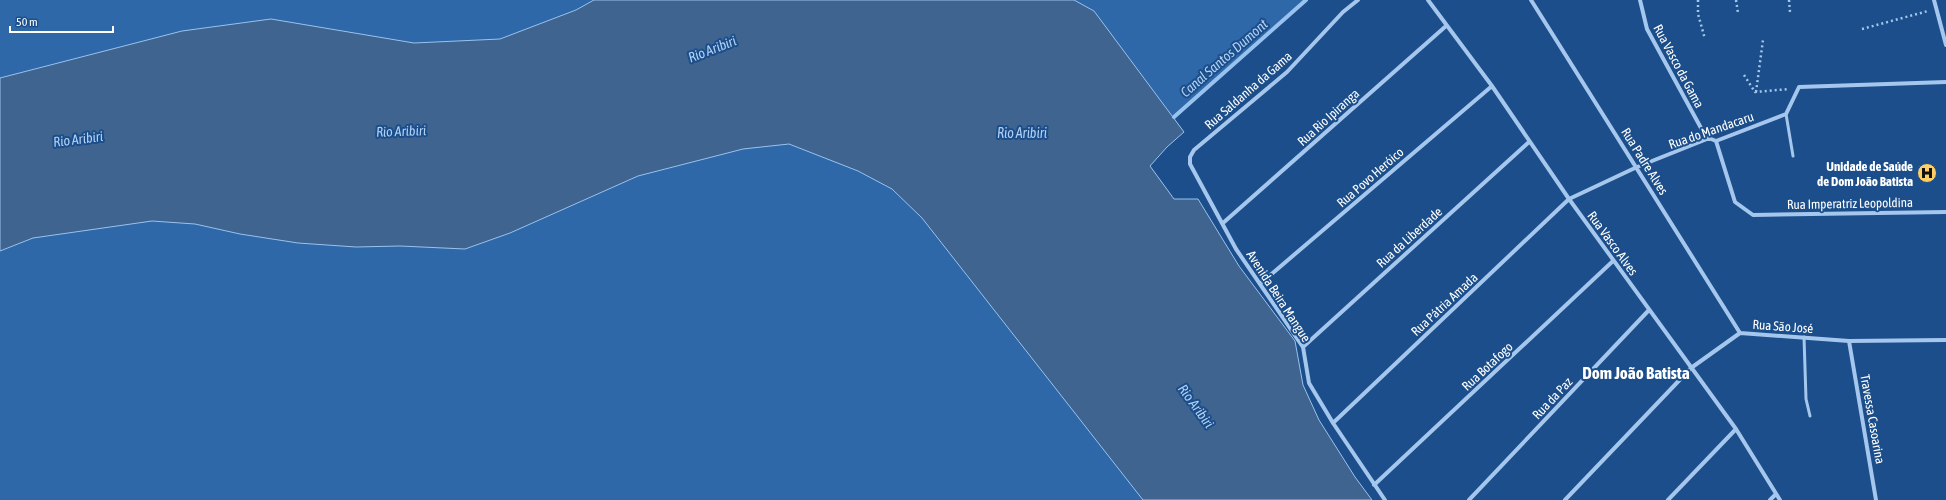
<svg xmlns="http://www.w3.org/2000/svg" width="1946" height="500" viewBox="0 0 1946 500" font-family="'Asap Condensed',sans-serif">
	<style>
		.green { fill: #2e68a8 }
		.water { fill: #3f648f; stroke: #99c2ef }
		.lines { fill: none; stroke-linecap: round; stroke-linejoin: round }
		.stream { stroke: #99c2ef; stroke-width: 4 }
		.path { stroke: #a6c7ed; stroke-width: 2.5; stroke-dasharray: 2 3; stroke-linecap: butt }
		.service { stroke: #a6c7ed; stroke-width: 3 }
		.minor { stroke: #a6c7ed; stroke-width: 4 }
		.labels { text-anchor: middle; stroke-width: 4; stroke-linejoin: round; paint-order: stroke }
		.street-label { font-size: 13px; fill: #fff; stroke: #1b4e8a }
		.poi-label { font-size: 13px; font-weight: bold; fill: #fff; stroke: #1b4e8a; text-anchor: end }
		.water-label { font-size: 14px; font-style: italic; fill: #b1d1f4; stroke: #1b4e8a }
		.district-label { font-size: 17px; font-weight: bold; fill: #fff; stroke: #1b4e8a }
	</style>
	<rect width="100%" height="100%" fill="#1b4e8a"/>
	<!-- green -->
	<path class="green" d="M0 0H1306L1174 117 1184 132 1167 147 1150 166 1174 199H1198L1239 266 1295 341 1303 385 1319 420 1355 477 1372 500H0Z"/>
	<!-- water -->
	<path class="water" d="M594 0H1074L1094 11 1184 132 1167 147 1150 166 1174 199H1198L1239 266 1295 341 1303 385 1319 420 1355 477 1372 500H1143L922 218 892 189 858 171 789 144 743 149 638 176 510 233 465 249 400 246 356 247 298 243 240 234 195 224 152 221 33 238 0 251V78L182 31 271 19 414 43 500 39 576 10Z"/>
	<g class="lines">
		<!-- stream -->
		<path class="stream" d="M1174 117 1306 0"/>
		<!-- path -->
		<path class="path" d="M1698 0V14L1705 39
			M1736 0 1738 13
			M1789 0 1790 12
			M1862 29 1928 11
			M1744 75 1755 92 1789 89
			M1756 92 1763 40"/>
		<!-- service -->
		<path class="service" d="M1786 114 1793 156
			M1804 337 1806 399 1810 416"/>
		<!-- minor -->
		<path class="minor" d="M1358 0 1343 12 1287 72 1194 150 1190 157V164L1236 249 1303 347 1309 383 1333 423 1385 500
			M1428 0 1492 86 1569 199 1736 429 1780 500
			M1531 0 1740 333
			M1640 0 1647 29 1707 139
			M1934 0 1946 45
			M1716 141 1735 202 1753 215 1946 212
			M1223 223 1446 26
			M1261 283 1492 86
			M1849 341 1876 500
			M1303 347 1529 142
			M1333 423 1569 199 1637 167 1707 139H1711L1716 141 1786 114 1799 87 1946 82
			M1374 485 1613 261
			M1469 500 1649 310
			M1565 500 1691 368 1740 333 1849 341 1946 340
			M1668 500 1736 429
			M1770 500 1776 494"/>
	</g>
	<!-- icons -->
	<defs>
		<symbol id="hospital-disc" viewBox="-11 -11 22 22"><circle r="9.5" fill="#fece63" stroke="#1b4e8a"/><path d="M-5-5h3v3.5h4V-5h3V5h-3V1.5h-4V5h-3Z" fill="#111"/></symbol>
	</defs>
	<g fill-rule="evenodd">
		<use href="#hospital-disc" x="1916" y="162" width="22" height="22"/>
	</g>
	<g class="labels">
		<!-- street labels -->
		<g class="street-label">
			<text transform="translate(1679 66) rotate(62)" y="5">Rua Vasco da Gama</text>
			<text transform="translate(1248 90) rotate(-41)" y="5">Rua Saldanha da Gama</text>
			<text transform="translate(1328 117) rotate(-42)" y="5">Rua Rio Ipiranga</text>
			<text transform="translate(1711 130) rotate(-19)" y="5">Rua do Mandacaru</text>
			<text transform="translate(1645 161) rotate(58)" y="5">Rua Padre Alves</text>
			<text transform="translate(1370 177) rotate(-41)" y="5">Rua Povo Heróico</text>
			<text transform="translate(1850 203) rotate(-1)" y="5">Rua Imperatriz Leopoldina</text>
			<text transform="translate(1409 237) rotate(-42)" y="5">Rua da Liberdade</text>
			<text transform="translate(1613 243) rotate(54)" y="5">Rua Vasco Alves</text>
			<text transform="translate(1279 296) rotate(57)" y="5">Avenida Beira Mangue</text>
			<text transform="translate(1444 304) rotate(-43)" y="5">Rua Pátria Amada</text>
			<text transform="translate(1783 326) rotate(4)" y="5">Rua São José</text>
			<text transform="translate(1487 366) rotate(-43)" y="5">Rua Botafogo</text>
			<text transform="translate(1552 398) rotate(-47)" y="5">Rua da Paz</text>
			<text transform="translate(1873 419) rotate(80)" y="5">Travessa Casoarina</text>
		</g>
		<!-- poi labels -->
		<g class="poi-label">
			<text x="1913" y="171">Unidade de Saúde<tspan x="1913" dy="15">de Dom João Batista</tspan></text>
		</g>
		<!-- water labels -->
		<g class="water-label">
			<text transform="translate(712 49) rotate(-21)" y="5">Rio Aribiri</text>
			<text transform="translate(1224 58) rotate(-41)" y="5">Canal Santos Dumont</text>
			<text transform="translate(401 131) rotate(-2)" y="5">Rio Aribiri</text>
			<text x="1022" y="138">Rio Aribiri</text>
			<text transform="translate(78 139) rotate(-7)" y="5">Rio Aribiri</text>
			<text transform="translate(1196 406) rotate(54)" y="5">Rio Aribiri</text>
		</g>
		<!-- district labels -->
		<g class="district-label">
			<text x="1636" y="379">Dom João Batista</text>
		</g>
	</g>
	<!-- scale -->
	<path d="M10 26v6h103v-6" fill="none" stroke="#ffffff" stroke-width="2"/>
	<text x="16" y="26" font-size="12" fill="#ffffff" stroke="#1b4e8a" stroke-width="3" paint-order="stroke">50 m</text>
</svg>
